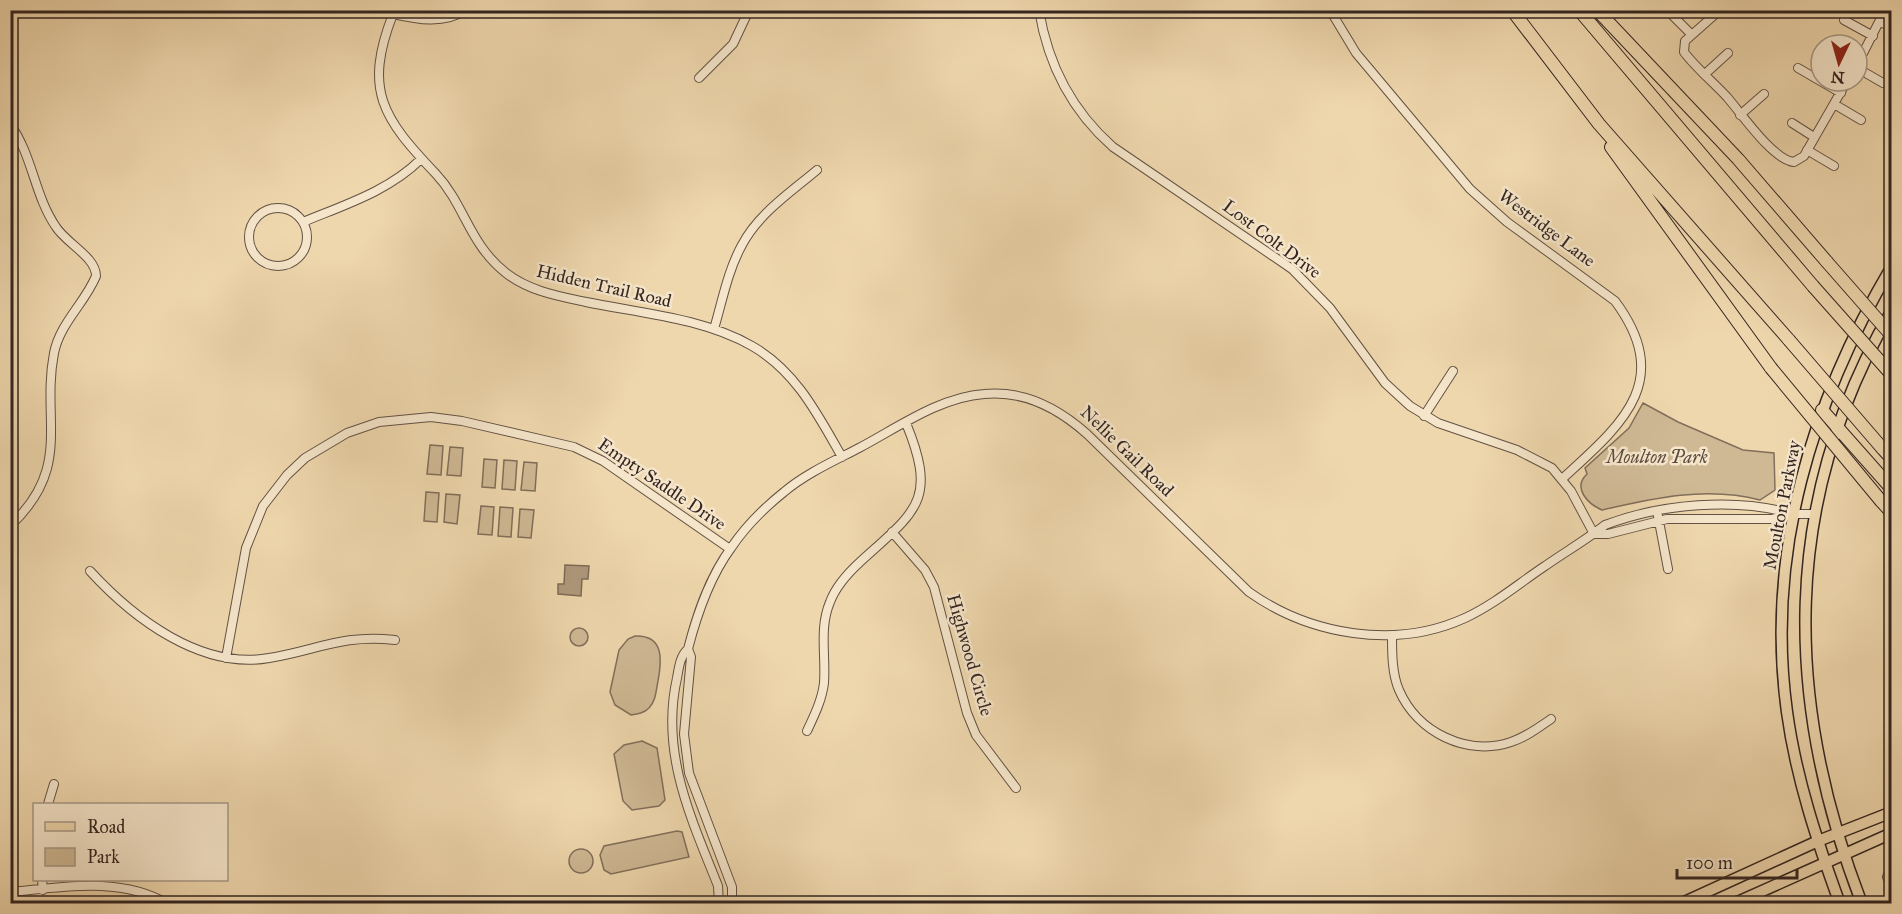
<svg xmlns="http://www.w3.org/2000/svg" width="1902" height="914" viewBox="0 0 1902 914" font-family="'IM FELL Great Primer',serif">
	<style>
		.green { fill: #cfb995; stroke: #816f5b; stroke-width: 1.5 }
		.water { fill: #af9a7d; stroke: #7d6b58; stroke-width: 1.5 }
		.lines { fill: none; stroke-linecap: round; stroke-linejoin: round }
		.minor-casing { stroke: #625244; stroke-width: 10 }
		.major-casing { stroke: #332521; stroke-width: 13 }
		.highway-casing { stroke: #332521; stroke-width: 14 }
		.minor { stroke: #f5e5ca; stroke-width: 8 }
		.major { stroke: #efd7ad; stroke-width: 10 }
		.highway { stroke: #efd7ad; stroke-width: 12 }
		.highway-bridge-casing { stroke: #332521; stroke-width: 14; stroke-linecap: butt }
		.highway-bridge { stroke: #efd7ad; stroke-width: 12 }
		.labels { text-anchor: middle; stroke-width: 5; stroke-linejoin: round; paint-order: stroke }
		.street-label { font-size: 18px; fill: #332521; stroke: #f5e5ca }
		.park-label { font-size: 18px; font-style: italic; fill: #5a4a3e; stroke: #f5e5ca }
	</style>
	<rect width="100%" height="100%" fill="#efd7ad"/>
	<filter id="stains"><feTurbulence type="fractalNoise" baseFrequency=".00333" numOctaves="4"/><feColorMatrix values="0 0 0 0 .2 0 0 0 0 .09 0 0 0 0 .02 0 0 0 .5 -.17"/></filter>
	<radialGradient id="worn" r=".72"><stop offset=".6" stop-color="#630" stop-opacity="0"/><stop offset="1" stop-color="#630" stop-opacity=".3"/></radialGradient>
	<!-- green -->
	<path class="green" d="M1643 403 1678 422 1743 450 1774 453 1775 490 1760 500C1707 486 1654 498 1602 510 1588 504 1572 488 1587 474L1585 468 1629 428Z
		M430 445 443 446 441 475 427 474Z
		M450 447 463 448 461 476 447 475Z
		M484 459 497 460 495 488 482 487Z
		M504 460 517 461 515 490 502 489Z
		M524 462 537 463 535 491 521 490Z
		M426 492 439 493 437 522 424 521Z
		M446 494 460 495 457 524 444 522Z
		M481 506 494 507 492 535 478 534Z
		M500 507 513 508 511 537 498 536Z
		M520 509 534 510 531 538 518 537Z
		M570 637a9 9 0 1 1 18 0a9 9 0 1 1-18 0Z
		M635 636C664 635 662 659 658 681 656 690 656 701 649 708 644 713 638 714 631 715L615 705 610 692 619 650 628 639Z
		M642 741 657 748 665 800 659 806 632 810 623 801 614 754 624 745Z
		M677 831 682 832 689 857 611 874 604 870 600 855 604 846Z
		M569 861a12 12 0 1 1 24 0a12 12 0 1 1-24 0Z"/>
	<!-- water -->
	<path class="water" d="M565 565 589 566 588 579H582L581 596 558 594V584H564Z"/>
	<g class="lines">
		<defs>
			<path id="minor" d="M386 10 393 14C363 91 383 118 436 174 465 205 469 244 506 273 529 291 558 296 586 302 640 313 703 318 752 346 796 371 818 415 842 457
				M1039 10C1048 65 1072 111 1113 147L1292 269 1330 308 1385 383 1410 406 1438 423 1517 450 1552 468 1571 491 1594 534
				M1330 10 1356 53 1470 189 1507 222 1615 301C1675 382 1621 425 1562 479
				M1720 10 1685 41 1684 52C1696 68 1713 82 1727 97 1741 113 1773 160 1794 162L1804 156 1847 81
				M1767 10 1768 12
				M1670 13 1691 34
				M393 14C416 19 444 25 465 10
				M1844 20 1873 36
				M1880 22 1892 27
				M1857 65 1885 10
				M1798 68 1841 93
				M1857 68 1883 83
				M1705 74 1728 53
				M699 78 733 44 749 10
				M1834 104 1861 120
				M1740 115 1764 94
				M1792 123 1814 137
				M10 124C33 156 34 195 56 227 66 243 96 257 96 276 85 303 60 323 54 353 41 421 73 467 10 526
				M1807 150 1834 166
				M249 237a29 29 0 1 1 58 0a29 29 0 1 1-58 0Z
				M303 222C344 205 389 191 421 159
				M714 329C722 302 728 270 742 245 758 214 791 192 817 170
				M1424 416 1453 371
				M1658 516 1668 569
				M892 532 925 570 934 587 967 713 976 735 1016 788
				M1594 534H1608L1667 519H1772L1793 514H1813
				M90 571C133 618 201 670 269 658 318 650 342 634 395 640
				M1392 635C1392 653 1392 674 1399 690 1417 732 1467 757 1511 742 1526 737 1538 728 1551 719
				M688 649 691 657 684 734 689 773 732 887V904
				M226 658 246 548 263 506 287 475 305 458 347 433 379 422 431 417 462 421 574 447 603 461 730 549
				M807 731C814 716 822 700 824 683 826 655 819 628 830 602 836 586 848 573 860 562 916 511 938 501 906 423
				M48 804 54 784
				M1892 867 1887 877 1892 888
				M42 880 43 890
				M10 892C63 887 121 876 168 904
				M719 904 718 886C691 818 660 753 677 678 679 667 680 656 688 649 697 614 709 578 731 548 745 527 764 508 784 492 805 474 834 461 859 448 897 428 940 397 984 394 1024 390 1058 408 1087 434L1249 592C1310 635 1395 650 1465 618 1495 604 1518 584 1545 566 1565 552 1586 540 1605 525 1660 504 1736 497 1793 514"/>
			<path id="major" d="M1680 904 1818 841 1892 812
				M1733 904 1892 833
				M1840 904C1817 841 1796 778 1787 712 1765 554 1812 401 1892 266
				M1862 904C1784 701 1780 501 1892 310"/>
			<path id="highway" d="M1512 10 1599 124 1789 340
				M1579 10 1813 286
				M1597 10 1738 159 1827 262
				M1611 147 1771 368
				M1822 410 1892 489
				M1882 448 1892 459
				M1881 501 1892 513"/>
		</defs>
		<!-- minor casing -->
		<use href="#minor" class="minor-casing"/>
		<!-- major casing -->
		<use href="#major" class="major-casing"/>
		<!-- highway casing -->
		<use href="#highway" class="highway-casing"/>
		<!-- minor -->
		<use href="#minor" class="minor"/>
		<!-- major -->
		<use href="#major" class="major"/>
		<!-- highway -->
		<use href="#highway" class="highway"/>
		<defs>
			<path id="highway-bridge" d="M1827 262 1892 336
				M1813 286 1892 375
				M1789 340 1882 448
				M1771 368 1881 501"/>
		</defs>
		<!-- highway-bridge casing -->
		<use href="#highway-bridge" class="highway-bridge-casing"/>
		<!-- highway-bridge -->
		<use href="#highway-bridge" class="highway-bridge"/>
	</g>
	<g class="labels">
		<!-- street labels -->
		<g class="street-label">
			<text transform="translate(1547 228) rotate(37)" y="6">Westridge Lane</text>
			<text transform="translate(1272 239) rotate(37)" y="6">Lost Colt Drive</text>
			<text transform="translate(604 286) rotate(13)" y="6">Hidden Trail Road</text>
			<text transform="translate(1127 451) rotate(44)" y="6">Nellie Gail Road</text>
			<text transform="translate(662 484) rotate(34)" y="6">Empty Saddle Drive</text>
			<text transform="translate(1782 505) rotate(-79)" y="6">Moulton Parkway</text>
			<text transform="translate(970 655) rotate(74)" y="6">Highwood Circle</text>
		</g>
		<!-- park labels -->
		<g class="park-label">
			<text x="1657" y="463">Moulton Park</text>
		</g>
	</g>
	<!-- margin -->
	<rect width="1902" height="914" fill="none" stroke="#efd7ad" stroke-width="36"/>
	<rect x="12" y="12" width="1878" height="890" fill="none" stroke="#332521" stroke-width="3"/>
	<rect x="18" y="18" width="1866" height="878" fill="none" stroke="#332521" stroke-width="1.5"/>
	<!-- legend -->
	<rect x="33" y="803" width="195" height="78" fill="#f5e5ca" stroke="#a79886" stroke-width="1.5"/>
	<rect x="45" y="822" width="30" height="9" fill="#efd7ad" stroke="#a79886" stroke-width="1.5"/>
	<text x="87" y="833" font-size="18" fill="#332521">Road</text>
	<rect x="45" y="848" width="30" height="18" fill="#cfb995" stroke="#a79886" stroke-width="1.5"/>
	<text x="87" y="863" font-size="18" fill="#332521">Park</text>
	<!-- north arrow -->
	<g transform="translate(1839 63) rotate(185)"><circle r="28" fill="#f5e5ca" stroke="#a79886" stroke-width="1.5"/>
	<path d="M0-4.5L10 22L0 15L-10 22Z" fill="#8f2418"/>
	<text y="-9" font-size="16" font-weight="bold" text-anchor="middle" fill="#332521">N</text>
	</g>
	<!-- scale -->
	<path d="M1677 869v9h120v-9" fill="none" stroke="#332521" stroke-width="3"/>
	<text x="1686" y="869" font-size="18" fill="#332521" stroke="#f5e5ca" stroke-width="4.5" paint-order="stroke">100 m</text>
	<rect width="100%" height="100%" filter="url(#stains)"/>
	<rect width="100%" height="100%" fill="url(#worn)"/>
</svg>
